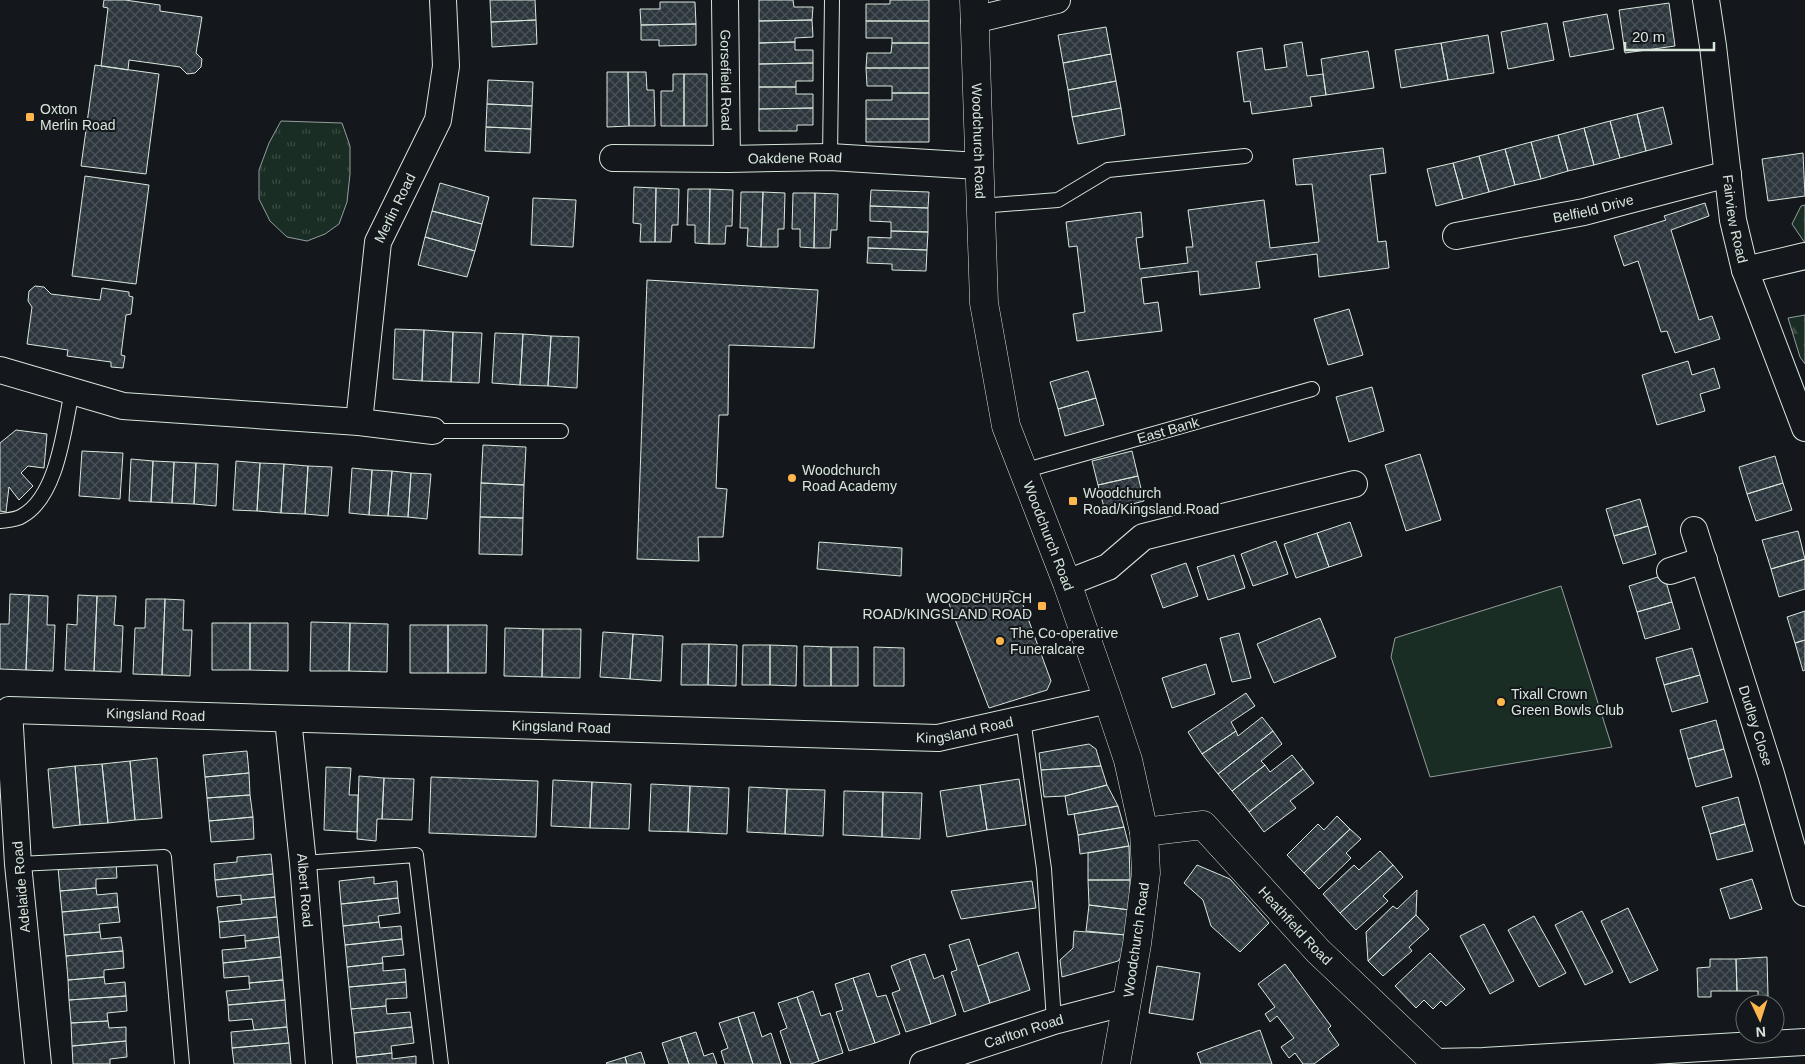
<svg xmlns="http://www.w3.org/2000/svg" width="1805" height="1064" viewBox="0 0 1805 1064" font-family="Arial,sans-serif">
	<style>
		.grass { fill: url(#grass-tufts); stroke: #939e99 }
		.forest { fill: url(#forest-firs); stroke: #939e99 }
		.garden { fill: #1a2d24; stroke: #939e99 }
		.building { fill: url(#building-cross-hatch); stroke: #d8e6dc }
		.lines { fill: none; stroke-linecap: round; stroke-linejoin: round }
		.service-casing { stroke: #d8e6dc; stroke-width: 16 }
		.minor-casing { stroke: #d8e6dc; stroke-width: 28 }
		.tertiary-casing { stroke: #d8e6dc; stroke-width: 29 }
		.service { stroke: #14181c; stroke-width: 14 }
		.minor { stroke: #14181c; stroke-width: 26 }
		.tertiary { stroke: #14181c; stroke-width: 28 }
		.poi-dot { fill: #ffb74d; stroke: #14181c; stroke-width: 2 }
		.labels { text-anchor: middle; stroke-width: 4; stroke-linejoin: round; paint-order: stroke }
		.street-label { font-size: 14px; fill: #d8e6dc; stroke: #14181c }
		.poi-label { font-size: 14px; fill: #d8e6dc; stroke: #14181c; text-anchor: start }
	</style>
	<defs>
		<pattern id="grass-tufts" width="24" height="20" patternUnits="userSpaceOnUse" patternTransform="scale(1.25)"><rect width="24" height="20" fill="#1a2d24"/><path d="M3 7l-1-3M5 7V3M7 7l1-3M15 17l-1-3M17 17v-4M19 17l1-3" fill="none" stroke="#3b4b43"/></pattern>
		<pattern id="forest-firs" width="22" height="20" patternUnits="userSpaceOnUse" patternTransform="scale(1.25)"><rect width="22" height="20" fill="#1a2d24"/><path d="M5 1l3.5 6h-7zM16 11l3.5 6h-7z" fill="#3b4b43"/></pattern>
		<pattern id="building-cross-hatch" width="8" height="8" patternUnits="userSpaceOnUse" patternTransform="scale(1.25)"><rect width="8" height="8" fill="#2c363c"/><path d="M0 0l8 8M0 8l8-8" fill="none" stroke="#4a5358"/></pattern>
	</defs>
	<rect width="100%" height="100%" fill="#14181c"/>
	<!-- grass -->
	<path class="grass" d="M281 121 342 123 350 146V174L347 202 339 224 325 234 307 241 287 237 270 221 259 199V170L269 143Z"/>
	<!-- forest -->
	<path class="forest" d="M1805 205V243L1792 224 1801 206Z
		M1805 315V364L1800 357 1788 318Z"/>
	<!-- garden -->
	<path class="garden" d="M1561 586 1612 747 1430 777 1391 657 1395 638Z"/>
	<!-- building -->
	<path class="building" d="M104 0H125L160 5V11L202 17 196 53 202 59 201 67 195 73 187 74 180 67 129 60 128 70 101 66 108 8 103 7Z
		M490 0H535L536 20 491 22Z
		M759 0H793L794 7H813L812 20 759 21Z
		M890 0H929V21H866V4H890Z
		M660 2H695L696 24 641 25 640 9H660Z
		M1669 3 1675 46 1625 53 1619 10Z
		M1607 14 1614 49 1570 57 1563 22Z
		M536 20 537 44 492 47 491 22Z
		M812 20 813 37 795 38V42L759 43V21Z
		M866 21H929V43H892V38H866Z
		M1547 23 1554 60 1508 69 1501 32Z
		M696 24V45L659 46V40H641V25Z
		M1106 27 1111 54 1063 63 1058 35Z
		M1488 35 1494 73 1448 80 1441 43Z
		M795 42V50H813V63L759 64V43Z
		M1302 42 1307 76 1323 74 1326 95 1310 97 1312 106 1252 114 1250 101 1244 102 1237 52 1262 48 1265 70 1287 67 1284 45Z
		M892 43H929V68H866L867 53H891Z
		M1441 43 1448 80 1401 88 1395 50Z
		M1368 51 1374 88 1326 95 1321 59Z
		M1111 54 1116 81 1068 90 1063 63Z
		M813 63V81H796V87H759V64Z
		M95 65 159 74 146 174 81 166Z
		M866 68H929V93H892V86H867Z
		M607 72H628L629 126 607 127Z
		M628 72H646L647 90H654L655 126H629Z
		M673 74H684V126H661V91H673Z
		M684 74H707V126H684Z
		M488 80 533 82 532 106 487 104Z
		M1116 81 1121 108 1072 117 1068 90Z
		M759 87H796V94H813V108L759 109Z
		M892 93H929V119H866V100H892Z
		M487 104 532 106 531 129 486 127Z
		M1663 107 1672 144 1646 151 1637 114Z
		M813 108V125H797V131H759V109Z
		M1121 108 1125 135 1078 144 1072 117Z
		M1637 114 1646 151 1620 158 1610 121Z
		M866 119H929V142H866Z
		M1610 121 1620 158 1594 165 1584 128Z
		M486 127 531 129 530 153 485 151Z
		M1584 128 1594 165 1568 171 1558 135Z
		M1558 135 1568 171 1541 179 1531 142Z
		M1531 142 1541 179 1515 185 1505 149Z
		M1383 148 1386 173 1370 175 1378 242 1386 241 1389 268 1319 277 1317 254 1256 262 1260 288 1200 295 1198 271 1141 278 1144 304 1158 302 1162 331 1077 341 1073 314 1085 312 1077 246 1069 247 1066 222 1141 212 1143 237 1136 238 1140 269 1188 263 1186 247H1193L1188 210 1264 200 1270 248 1319 242 1312 184 1296 185 1293 159Z
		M1505 149 1515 185 1489 192 1479 156Z
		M1803 153 1805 196 1768 201 1762 159Z
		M1479 156 1489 192 1463 199 1453 163Z
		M1453 163 1463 199 1436 206 1427 169Z
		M85 176 149 185 136 284 72 276Z
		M440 183 489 197 482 224 432 211Z
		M634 187 656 188 655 242H640L641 224 633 223Z
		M656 188 679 189 678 225H672L671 242H655Z
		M688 189H710L709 244 695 243V225H687Z
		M710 189 733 190 732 226H726L725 244H709Z
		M871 190 929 192 928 208 870 206Z
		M741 192H763L761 247 747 246 748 228H740Z
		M763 192 785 193 784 229H778V247H761Z
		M793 193H815L814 248 800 247V229H792Z
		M815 193 838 194 837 230H831L830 248H814Z
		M533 198 576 200 573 247 531 245Z
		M1705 203 1709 216 1671 230 1699 320 1712 316 1720 339 1675 353 1667 331 1661 332 1638 261 1624 266 1614 236 1666 220 1664 216Z
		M870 206 928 208V232L891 231V222L870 221Z
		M432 211 482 224 475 251 425 237Z
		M891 231 928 232 927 250 868 248V237L891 238Z
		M425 237 475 251 467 277 418 265Z
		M868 248 927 250 926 271 892 270V264L867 263Z
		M647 280 818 290 814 348 729 345 728 415H719L716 488 727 489 723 537H698L699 561 637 559Z
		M35 286 44 287 51 294 100 300 102 288 129 292V296L133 297 131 314 126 315 121 355 125 356 123 368 111 367V362L67 356 68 350 27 344 32 307 28 301 29 291Z
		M1349 309 1363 355 1328 365 1314 319Z
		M395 329 424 330 422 381 393 379Z
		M424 330 453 332 451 382 422 381Z
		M453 332 482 333 479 383 451 382Z
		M495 333 523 334 520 385 492 383Z
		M523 334 551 336 548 386 520 385Z
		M551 336 579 337 577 388 548 386Z
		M1688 361 1692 375 1714 368 1720 388 1700 394 1705 411 1657 425 1642 375Z
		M1088 371 1096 398 1058 409 1050 382Z
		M1372 387 1384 431 1349 442 1336 397Z
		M1096 398 1104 425 1065 436 1058 409Z
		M16 430 47 434 44 468 28 466 21 473 33 486 19 500 9 487 6 512 0 511V443Z
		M483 445 526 447 524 485 481 483Z
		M82 451 123 453 120 499 79 496Z
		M1132 451 1138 476 1098 485 1092 461Z
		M1420 454 1441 520 1406 531 1385 465Z
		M1775 456 1783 483 1747 494 1739 467Z
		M131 459 153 461 151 502 129 501Z
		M153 461 174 462 172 503 151 502Z
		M236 461 260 463 257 511 233 510Z
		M174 462 196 463 194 504 172 503Z
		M196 463 218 464 216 506 194 504Z
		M260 463 284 464 281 513 257 511Z
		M284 464 308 466 305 514 281 513Z
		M308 466 332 467 328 516 305 514Z
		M352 468 372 470 369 515 349 513Z
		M372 470 392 471 388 516 369 515Z
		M392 471 411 473 408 517 388 516Z
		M411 473 431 474 427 519 408 517Z
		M1138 476 1144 501 1105 511 1098 485Z
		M481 483 524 485 523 518 480 517Z
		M1783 483 1792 510 1756 521 1747 494Z
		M1640 499 1648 526 1614 536 1606 509Z
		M480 517 523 518 522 555 479 554Z
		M1350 522 1362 556 1329 567 1317 533Z
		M1648 526 1656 554 1623 564 1614 536Z
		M1798 531 1805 559 1771 569 1762 540Z
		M1317 533 1329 567 1296 578 1284 544Z
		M1276 541 1288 574 1253 586 1241 554Z
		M819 542 902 548 901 576 817 569Z
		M1234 555 1245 588 1208 600 1197 567Z
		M1805 559V589L1779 597 1771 569Z
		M1186 563 1198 596 1163 608 1151 575Z
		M1664 575 1672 602 1637 612 1629 586Z
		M1011 591 1019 594 1051 681 1047 690 989 708 948 601Z
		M10 594 29 595 26 670 0 669V624H9Z
		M29 595 48 596 47 625H55L53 671 26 670Z
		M78 595 97 596 94 671 65 670 67 624 77 625Z
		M97 596H116L114 625 123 626 121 672 94 671Z
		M146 599H165L162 675 133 674 135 628H145Z
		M165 599 184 600 183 630H192L190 676 162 675Z
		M1672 602 1680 629 1645 639 1637 612Z
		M1805 611V640L1795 643 1787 617Z
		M1320 618 1336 657 1274 683 1257 644Z
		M311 622 350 623 349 671H310Z
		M212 623H250V670H212Z
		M250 623H288V671L250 670Z
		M350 623 388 624 387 672 349 671Z
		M410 625H448V673H410Z
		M448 625H487L486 673H448Z
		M505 628 543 629 542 677 504 676Z
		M543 629H581L580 678 542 677Z
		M603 632 633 634 630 679 600 677Z
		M1239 633 1251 678 1232 682 1220 638Z
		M633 634 663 636 661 681 630 679Z
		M1805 640V670L1803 671 1795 643Z
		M682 644H709L708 685H681Z
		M709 644 737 645 736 686 708 685Z
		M743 645H770V685H742Z
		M770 645 797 646 796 686 770 685Z
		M804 646 831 647V686H804Z
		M831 647H858V686H831Z
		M874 647 904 648V686H874Z
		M1692 648 1700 675 1664 685 1656 658Z
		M1206 664 1215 694 1172 708 1162 678Z
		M1700 675 1708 702 1672 712 1664 685Z
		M1246 693 1255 706 1231 722 1236 731 1202 754 1188 732Z
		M1262 717 1273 731 1218 774 1202 754 1236 731 1238 736Z
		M1716 720 1724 749 1688 759 1680 730Z
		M1273 731 1282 744 1261 761 1265 765 1232 791 1218 774Z
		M1089 744 1096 749 1101 766 1041 770 1039 753Z
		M1724 749 1732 777 1696 787 1688 759Z
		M247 751 249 773 205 777 203 755Z
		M1292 755 1303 769 1249 812 1232 791 1265 765 1270 772Z
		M157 758 162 818 135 820 130 761Z
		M130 761 135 820 108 823 102 764Z
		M102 764 108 823 80 825 75 766Z
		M75 766 80 825 53 828 48 769Z
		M1101 766 1107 785 1065 796 1044 797 1041 770Z
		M326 767 351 768 349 795H358L357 832 324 830Z
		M1303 769 1314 783 1290 801 1296 808 1264 832 1249 812Z
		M249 773 250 795 207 798 205 777Z
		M359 776 384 778 382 819H377L376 841 357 839Z
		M431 777 538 781 536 837 429 833Z
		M384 778 414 779 412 820 382 819Z
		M1019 779 1026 825 987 830 980 785Z
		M553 780 592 782 590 828 551 826Z
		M592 782 631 784 629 829 590 828Z
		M651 784 690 786 688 832 649 831Z
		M980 785 987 830 947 837 940 791Z
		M1107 785 1118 806 1068 815 1065 796Z
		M690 786 729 788 727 834 688 832Z
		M749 787 787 789 785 834 747 832Z
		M787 789 825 790 823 836 785 834Z
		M844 791 883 792 882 837 843 835Z
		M883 792 922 793 920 839 882 837Z
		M250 795 253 817 209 821 207 798Z
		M1738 797 1745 824 1710 834 1702 807Z
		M1118 806 1124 827 1078 835 1074 814Z
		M1337 816 1350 829 1304 873 1287 855 1318 824 1324 830Z
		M253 817 254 839 211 842 209 821Z
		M1745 824 1753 851 1717 860 1710 834Z
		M1124 827 1129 846 1080 854 1078 835Z
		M1350 829 1361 839 1346 853 1351 858 1319 889 1304 873Z
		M1129 846 1130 880H1088V853Z
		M1380 851 1393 865 1340 913 1323 894 1354 865 1359 870Z
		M271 854 273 874 215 880 214 864 237 862V857Z
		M116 862 117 878 96 879V888L60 891 58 867Z
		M1197 865 1230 879 1269 923 1240 952 1211 926 1203 900 1184 883Z
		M1393 865 1403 877 1383 896 1388 901 1356 930 1340 913Z
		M273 874 275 897 241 900V895L217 897 215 880Z
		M374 877V884L397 881 398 898 341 904 339 881Z
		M1752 879 1762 909 1730 919 1720 889Z
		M1088 880H1130V910L1089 905Z
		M1032 881 1036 908 961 919 951 891Z
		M96 888 97 895 117 893 118 907 62 912 60 891Z
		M1417 890 1416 915 1368 961 1366 932 1393 906 1397 909Z
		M275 897 277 917 219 922 217 907 242 904 241 900Z
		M398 898 400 913 378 916 379 922 343 926 341 904Z
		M1089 905 1130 910 1126 935 1086 931Z
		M118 907 120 922 99 924 100 932 64 935 62 912Z
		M1628 908 1658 970 1630 983 1601 921Z
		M1582 911 1613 972 1585 985 1555 925Z
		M1416 915 1429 929 1409 947 1412 951 1383 976 1368 961Z
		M1534 916 1566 973 1539 987 1508 930Z
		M277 917 279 937 245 941V935L220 938 219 922Z
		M379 922 380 928 401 926 402 939 345 945 343 926Z
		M1484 924 1514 981 1490 994 1460 936Z
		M1074 931 1126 935 1124 953 1118 961 1062 977 1060 960 1073 948Z
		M100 932 101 939 121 937 123 951 66 956 64 935Z
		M279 937 281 957 223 963 222 950 246 948 245 941Z
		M402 939 404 955 382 957 383 963 347 967 345 945Z
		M969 939 990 1003 964 1012 951 972 957 970 949 945Z
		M123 951 124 968 104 970V977L68 980 66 956Z
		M1018 952 1030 990 990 1003 978 966Z
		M1430 953 1465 989 1446 1006 1441 1001 1433 1009 1424 1000 1416 1008 1395 986Z
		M925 954 934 979 943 975 956 1015 931 1024 909 959Z
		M281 957 283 980 249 983V976L224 978 223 963Z
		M1767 957 1768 996 1758 997V991H1737L1736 959Z
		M909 959 931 1024 906 1032 892 993 900 990 891 966Z
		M1710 959H1736L1737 991H1711V997H1698L1697 968 1710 967Z
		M383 963V971L405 969 406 982 349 987 347 967Z
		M1285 964 1331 1026 1328 1029 1339 1045 1314 1064H1303L1295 1053 1289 1058 1281 1047 1294 1038 1277 1016 1270 1022 1265 1014 1275 1007 1258 984Z
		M1157 966 1200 973 1193 1020 1149 1013Z
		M869 973 877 997 886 995 900 1034 875 1043 853 978Z
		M104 977 105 984 125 982 126 996 69 1000 68 980Z
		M853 978 875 1043 849 1051 836 1012 843 1010 835 984Z
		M283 980 285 1000 228 1005 226 991 250 989 249 983Z
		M406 982 407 998 386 999V1006L351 1009 349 987Z
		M813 991 821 1016 830 1013 843 1053 819 1061 797 997Z
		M126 996 127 1011 107 1013 108 1021 71 1023 69 1000Z
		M797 997 819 1061 811 1064H791L780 1031 787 1028 778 1003Z
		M285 1000 287 1027 254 1030 252 1019 229 1021 228 1005Z
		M386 1006 387 1014 410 1012 412 1027 354 1033 351 1009Z
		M754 1012 762 1037 771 1033 781 1064H753L738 1017Z
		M738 1017 753 1064H725L721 1051 728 1048 719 1023Z
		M108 1021 109 1028 126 1027V1041L72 1046 71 1023Z
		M287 1027 289 1043 232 1048 231 1032Z
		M412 1027 414 1043 391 1046 392 1053 356 1057 354 1033Z
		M1260 1030 1272 1064H1201L1197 1053Z
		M696 1032 704 1056 713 1053 717 1064H689L680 1037Z
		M680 1037 689 1064H669L662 1043Z
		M126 1041 127 1057 110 1059V1064H73L72 1046Z
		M289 1043 291 1064H234L232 1048Z
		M641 1052 645 1064H627L625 1057Z
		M392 1053V1059L416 1056V1064H357L356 1057Z
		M625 1057 627 1064H607L606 1063Z"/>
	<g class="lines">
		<defs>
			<path id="service" d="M830 157 832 0
				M980 206 1058 200 1108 170 1245 156
				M433 431H561
				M1023 471 1312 389
				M0 521C7 520 16 520 22 516 58 496 64 428 72 391
				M1023 719 1044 869 1054 1021
				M303 863 416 855 441 1064
				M18 864 164 857 182 1064"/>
			<g id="minor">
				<path id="s1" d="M725 0 727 159"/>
				<path id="s2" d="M1706 0 1713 46 1733 220 1745 270 1805 428"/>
				<path d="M974 20 1057 0"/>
				<path id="s3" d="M613 158 727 159 830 157 979 166"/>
				<path id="s4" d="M1456 236 1584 212 1728 174"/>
				<path d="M1745 270 1805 256"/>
				<path d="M0 370 123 406 359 422 433 431"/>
				<path id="s5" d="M359 422 378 242 438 120 446 66 443 0"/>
				<path id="s6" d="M1694 530 1771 774 1805 893"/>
				<path d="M1670 571 1704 560"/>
				<path d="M1067 583 1108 567 1143 537 1354 484"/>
				<path id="s7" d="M288 719 303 863 319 1064"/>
				<path id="s8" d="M38 1064 18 864 9 710 938 738 1108 700"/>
				<path id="s9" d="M923 1064 1054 1021 1127 1002"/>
				<path d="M1430 1064 1435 1062 1483 1061 1805 1042"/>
			</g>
			<g id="tertiary">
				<path id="s10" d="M974 0 984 303 1006 426 1067 583 1108 700 1128 760 1144 832 1146 873 1137 944 1116 1064"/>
				<path id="s11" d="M1144 832 1203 825 1318 951 1437 1064"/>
			</g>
		</defs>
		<!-- service casing -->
		<use href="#service" class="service-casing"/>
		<!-- minor casing -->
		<use href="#minor" class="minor-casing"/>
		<!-- tertiary casing -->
		<use href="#tertiary" class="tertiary-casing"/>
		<!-- service -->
		<use href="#service" class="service"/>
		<!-- minor -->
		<use href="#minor" class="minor"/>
		<!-- tertiary -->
		<use href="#tertiary" class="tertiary"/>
	</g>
	<!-- markers -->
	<g class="poi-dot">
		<rect x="25" y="112" width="10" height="10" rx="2.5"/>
		<circle cx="792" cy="478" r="5"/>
		<rect x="1068" y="496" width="10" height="10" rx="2.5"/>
		<rect x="1037" y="601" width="10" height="10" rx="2.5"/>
		<circle cx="1000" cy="641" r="5"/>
		<circle cx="1501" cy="702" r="5"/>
	</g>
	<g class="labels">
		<!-- street labels -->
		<g class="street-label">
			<text dy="5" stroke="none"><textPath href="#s1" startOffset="80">Gorsefield Road</textPath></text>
			<text dy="5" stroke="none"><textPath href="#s10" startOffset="141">Woodchurch Road</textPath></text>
			<text dy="5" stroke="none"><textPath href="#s3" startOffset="182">Oakdene Road</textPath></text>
			<text dy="5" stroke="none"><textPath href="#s5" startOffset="219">Merlin Road</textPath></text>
			<text dy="5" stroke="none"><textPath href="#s4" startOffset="140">Belfield Drive</textPath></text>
			<text dy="5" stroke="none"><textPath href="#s2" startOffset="221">Fairview Road</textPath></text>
			<text transform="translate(1168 430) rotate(-16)" y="5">East Bank</text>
			<text dy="5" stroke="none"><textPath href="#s10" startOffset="546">Woodchurch Road</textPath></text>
			<text dy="5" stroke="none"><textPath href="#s8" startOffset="502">Kingsland Road</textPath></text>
			<text dy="5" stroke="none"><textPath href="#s6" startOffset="205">Dudley Close</textPath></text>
			<text dy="5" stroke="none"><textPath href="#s8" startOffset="908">Kingsland Road</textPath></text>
			<text dy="5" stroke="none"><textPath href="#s8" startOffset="1312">Kingsland Road</textPath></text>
			<text transform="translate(21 887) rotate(-95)" y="5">Adelaide Road</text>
			<text dy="5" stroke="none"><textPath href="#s7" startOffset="172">Albert Road</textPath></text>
			<text dy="5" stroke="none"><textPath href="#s11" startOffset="196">Heathfield Road</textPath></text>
			<text transform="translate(1136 940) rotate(-82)" y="5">Woodchurch Road</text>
			<text dy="5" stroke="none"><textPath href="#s9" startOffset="106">Carlton Road</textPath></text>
		</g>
		<!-- poi labels -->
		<g class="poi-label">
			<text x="40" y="114">Oxton<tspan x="40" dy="16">Merlin Road</tspan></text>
			<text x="802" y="475">Woodchurch<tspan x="802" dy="16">Road Academy</tspan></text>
			<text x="1083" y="498">Woodchurch<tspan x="1083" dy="16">Road/Kingsland Road</tspan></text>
			<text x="1032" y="603" text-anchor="end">WOODCHURCH<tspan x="1032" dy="16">ROAD/KINGSLAND ROAD</tspan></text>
			<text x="1010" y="638">The Co-operative<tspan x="1010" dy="16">Funeralcare</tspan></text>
			<text x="1511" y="699">Tixall Crown<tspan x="1511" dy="16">Green Bowls Club</tspan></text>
		</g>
	</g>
	<!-- north arrow -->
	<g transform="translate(1760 1019) rotate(176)"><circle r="24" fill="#14181c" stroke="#626a69"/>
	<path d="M0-4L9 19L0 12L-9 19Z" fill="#ffb74d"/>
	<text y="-8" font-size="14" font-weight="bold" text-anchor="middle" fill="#d8e6dc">N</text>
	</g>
	<!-- scale -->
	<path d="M1625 42v8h89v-8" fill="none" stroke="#d8e6dc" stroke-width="2.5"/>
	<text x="1632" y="42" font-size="15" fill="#d8e6dc" stroke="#14181c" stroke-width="4" paint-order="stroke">20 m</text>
</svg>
